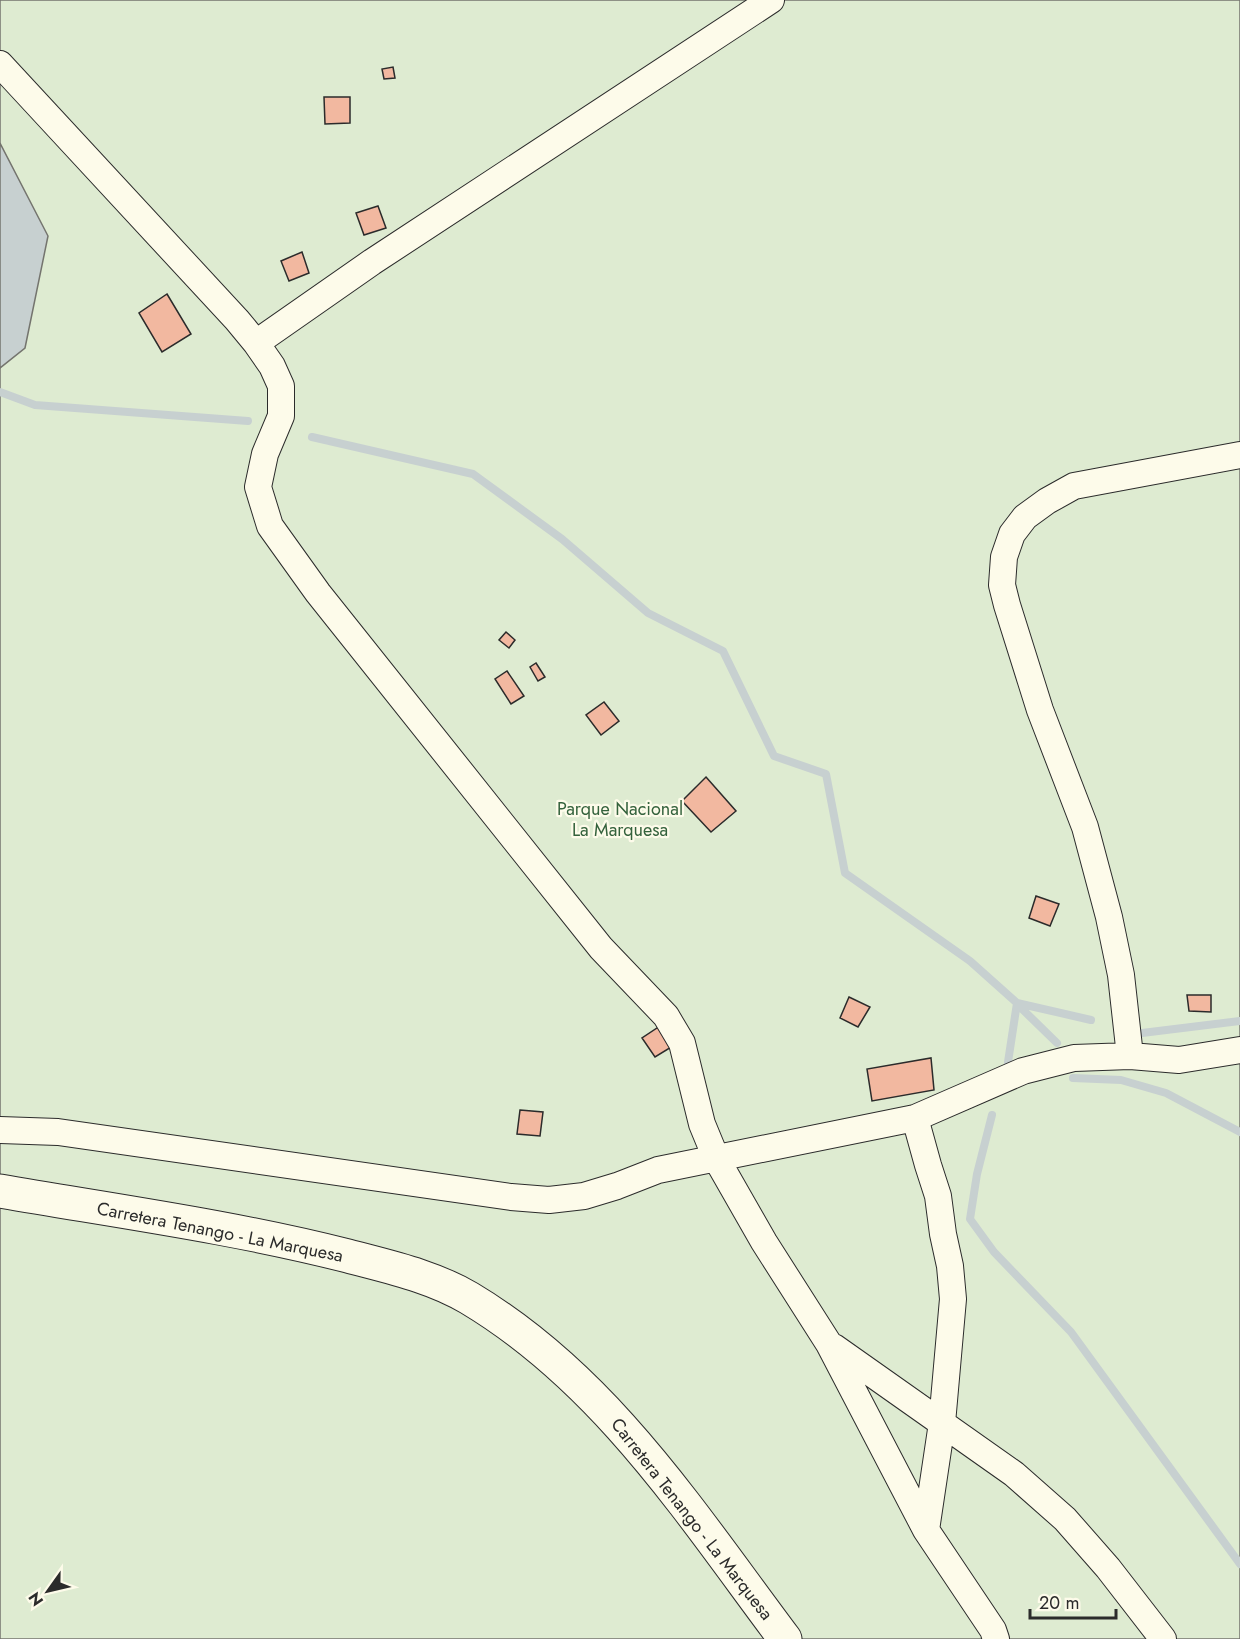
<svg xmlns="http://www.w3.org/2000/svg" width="1240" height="1639" viewBox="0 0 1240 1639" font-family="Jost,sans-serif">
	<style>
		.green { fill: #deebd1; stroke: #74746e; stroke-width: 1.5 }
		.water { fill: #c7d0d0; stroke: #74746e; stroke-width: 1.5 }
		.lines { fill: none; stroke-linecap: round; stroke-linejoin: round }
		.stream { stroke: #c7d0d0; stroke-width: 8 }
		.building { fill: #f2b8a0; stroke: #2b2b2b; stroke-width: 1.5 }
		.street-casing { stroke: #2b2b2b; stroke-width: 28 }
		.secondary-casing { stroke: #2b2b2b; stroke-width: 35 }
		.street { stroke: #fdfbea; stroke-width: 26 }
		.secondary { stroke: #fdfbea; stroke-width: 33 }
		.labels { text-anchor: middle; stroke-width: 4.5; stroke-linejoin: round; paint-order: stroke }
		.park-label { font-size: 18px; fill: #34623c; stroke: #fdfbea }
		.street-label { font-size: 18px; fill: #2b2b2b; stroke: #fdfbea }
	</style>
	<rect width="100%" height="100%" fill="#fdfbea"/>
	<!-- green -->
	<path class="green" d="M0 0H1240V1639H0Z"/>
	<!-- water -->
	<path class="water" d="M0 143 48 236 25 348 0 368Z"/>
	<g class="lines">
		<!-- stream -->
		<path class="stream" d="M0 392 35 405 248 421
			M312 437 473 474 562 539 648 613 723 651 774 756 826 774 845 873 970 961 1017 1003 1091 1020
			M1017 1004 1057 1043
			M1142 1033 1240 1021
			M1008 1062 1017 1003
			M1073 1078 1121 1080 1166 1093 1240 1132
			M992 1115 977 1174 970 1219 994 1252 1071 1332 1240 1564"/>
	</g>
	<!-- building -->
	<path class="building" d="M393 67 395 78 384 79 382 69Z
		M324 97H350V123L325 124Z
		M378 206 386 228 364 235 356 213Z
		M302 252 309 273 289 281 281 261Z
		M167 294 191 334 162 352 139 313Z
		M506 632 515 640 509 648 499 640Z
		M536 663 545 677 538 681 530 667Z
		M507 671 524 696 511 704 495 679Z
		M604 702 619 721 601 735 586 715Z
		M706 777 736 811 711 832 682 801Z
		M1036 896 1059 904 1050 926 1029 918Z
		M1187 995H1211V1012L1189 1011Z
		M849 997 870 1007 858 1027 840 1018Z
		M660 1026 673 1046 655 1057 642 1038Z
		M931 1058 934 1090 872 1101 867 1069Z
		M520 1110 543 1112 540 1136 517 1134Z"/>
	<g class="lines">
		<defs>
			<path id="street" d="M0 64 237 320 256 343 272 366 281 386V416L265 454 258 487 270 526 318 593 601 948 666 1016 682 1043 702 1124 716 1158 764 1242 829 1344 926 1530 993 1630 996 1639
				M256 343 372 262 771 0
				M1130 1056 1121 975 1109 917 1085 827 1040 710 1007 605 1002 585 1004 557 1012 534 1025 517 1047 501 1074 486 1240 455
				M915 1118 928 1165 938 1196 943 1234 950 1266 953 1299 942 1423 926 1530
				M0 1130 58 1132 511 1197 549 1200 584 1196 617 1186 658 1170 915 1118 1023 1071 1074 1058 1130 1056 1179 1060 1240 1050
				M834 1347 1014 1474 1065 1519 1108 1568 1163 1639"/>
			<path id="secondary" d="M0 1191C116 1211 234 1227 348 1256 389 1267 432 1276 469 1298 606 1380 691 1514 785 1639"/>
		</defs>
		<!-- street casing -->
		<use href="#street" class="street-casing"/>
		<!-- secondary casing -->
		<use href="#secondary" class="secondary-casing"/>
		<!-- street -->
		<use href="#street" class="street"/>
		<!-- secondary -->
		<use href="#secondary" class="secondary"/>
	</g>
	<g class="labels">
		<!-- park labels -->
		<g class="park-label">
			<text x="620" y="815">Parque Nacional<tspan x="620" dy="21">La Marquesa</tspan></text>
		</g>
		<!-- street labels -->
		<g class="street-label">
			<text transform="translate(220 1232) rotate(11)" y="6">Carretera Tenango - La Marquesa</text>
			<text transform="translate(692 1519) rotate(52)" y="6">Carretera Tenango - La Marquesa</text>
		</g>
	</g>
	<!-- north arrow -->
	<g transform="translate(48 1591) rotate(236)" stroke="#fdfbea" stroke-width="4.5" paint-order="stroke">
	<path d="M0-4.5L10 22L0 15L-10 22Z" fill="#2b2b2b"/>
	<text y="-9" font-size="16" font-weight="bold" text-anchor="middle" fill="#2b2b2b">N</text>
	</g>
	<!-- scale -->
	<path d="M1030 1609v9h86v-9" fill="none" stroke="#2b2b2b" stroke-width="3"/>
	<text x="1039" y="1609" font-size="18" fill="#2b2b2b" stroke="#fdfbea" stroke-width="4.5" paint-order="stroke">20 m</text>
</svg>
